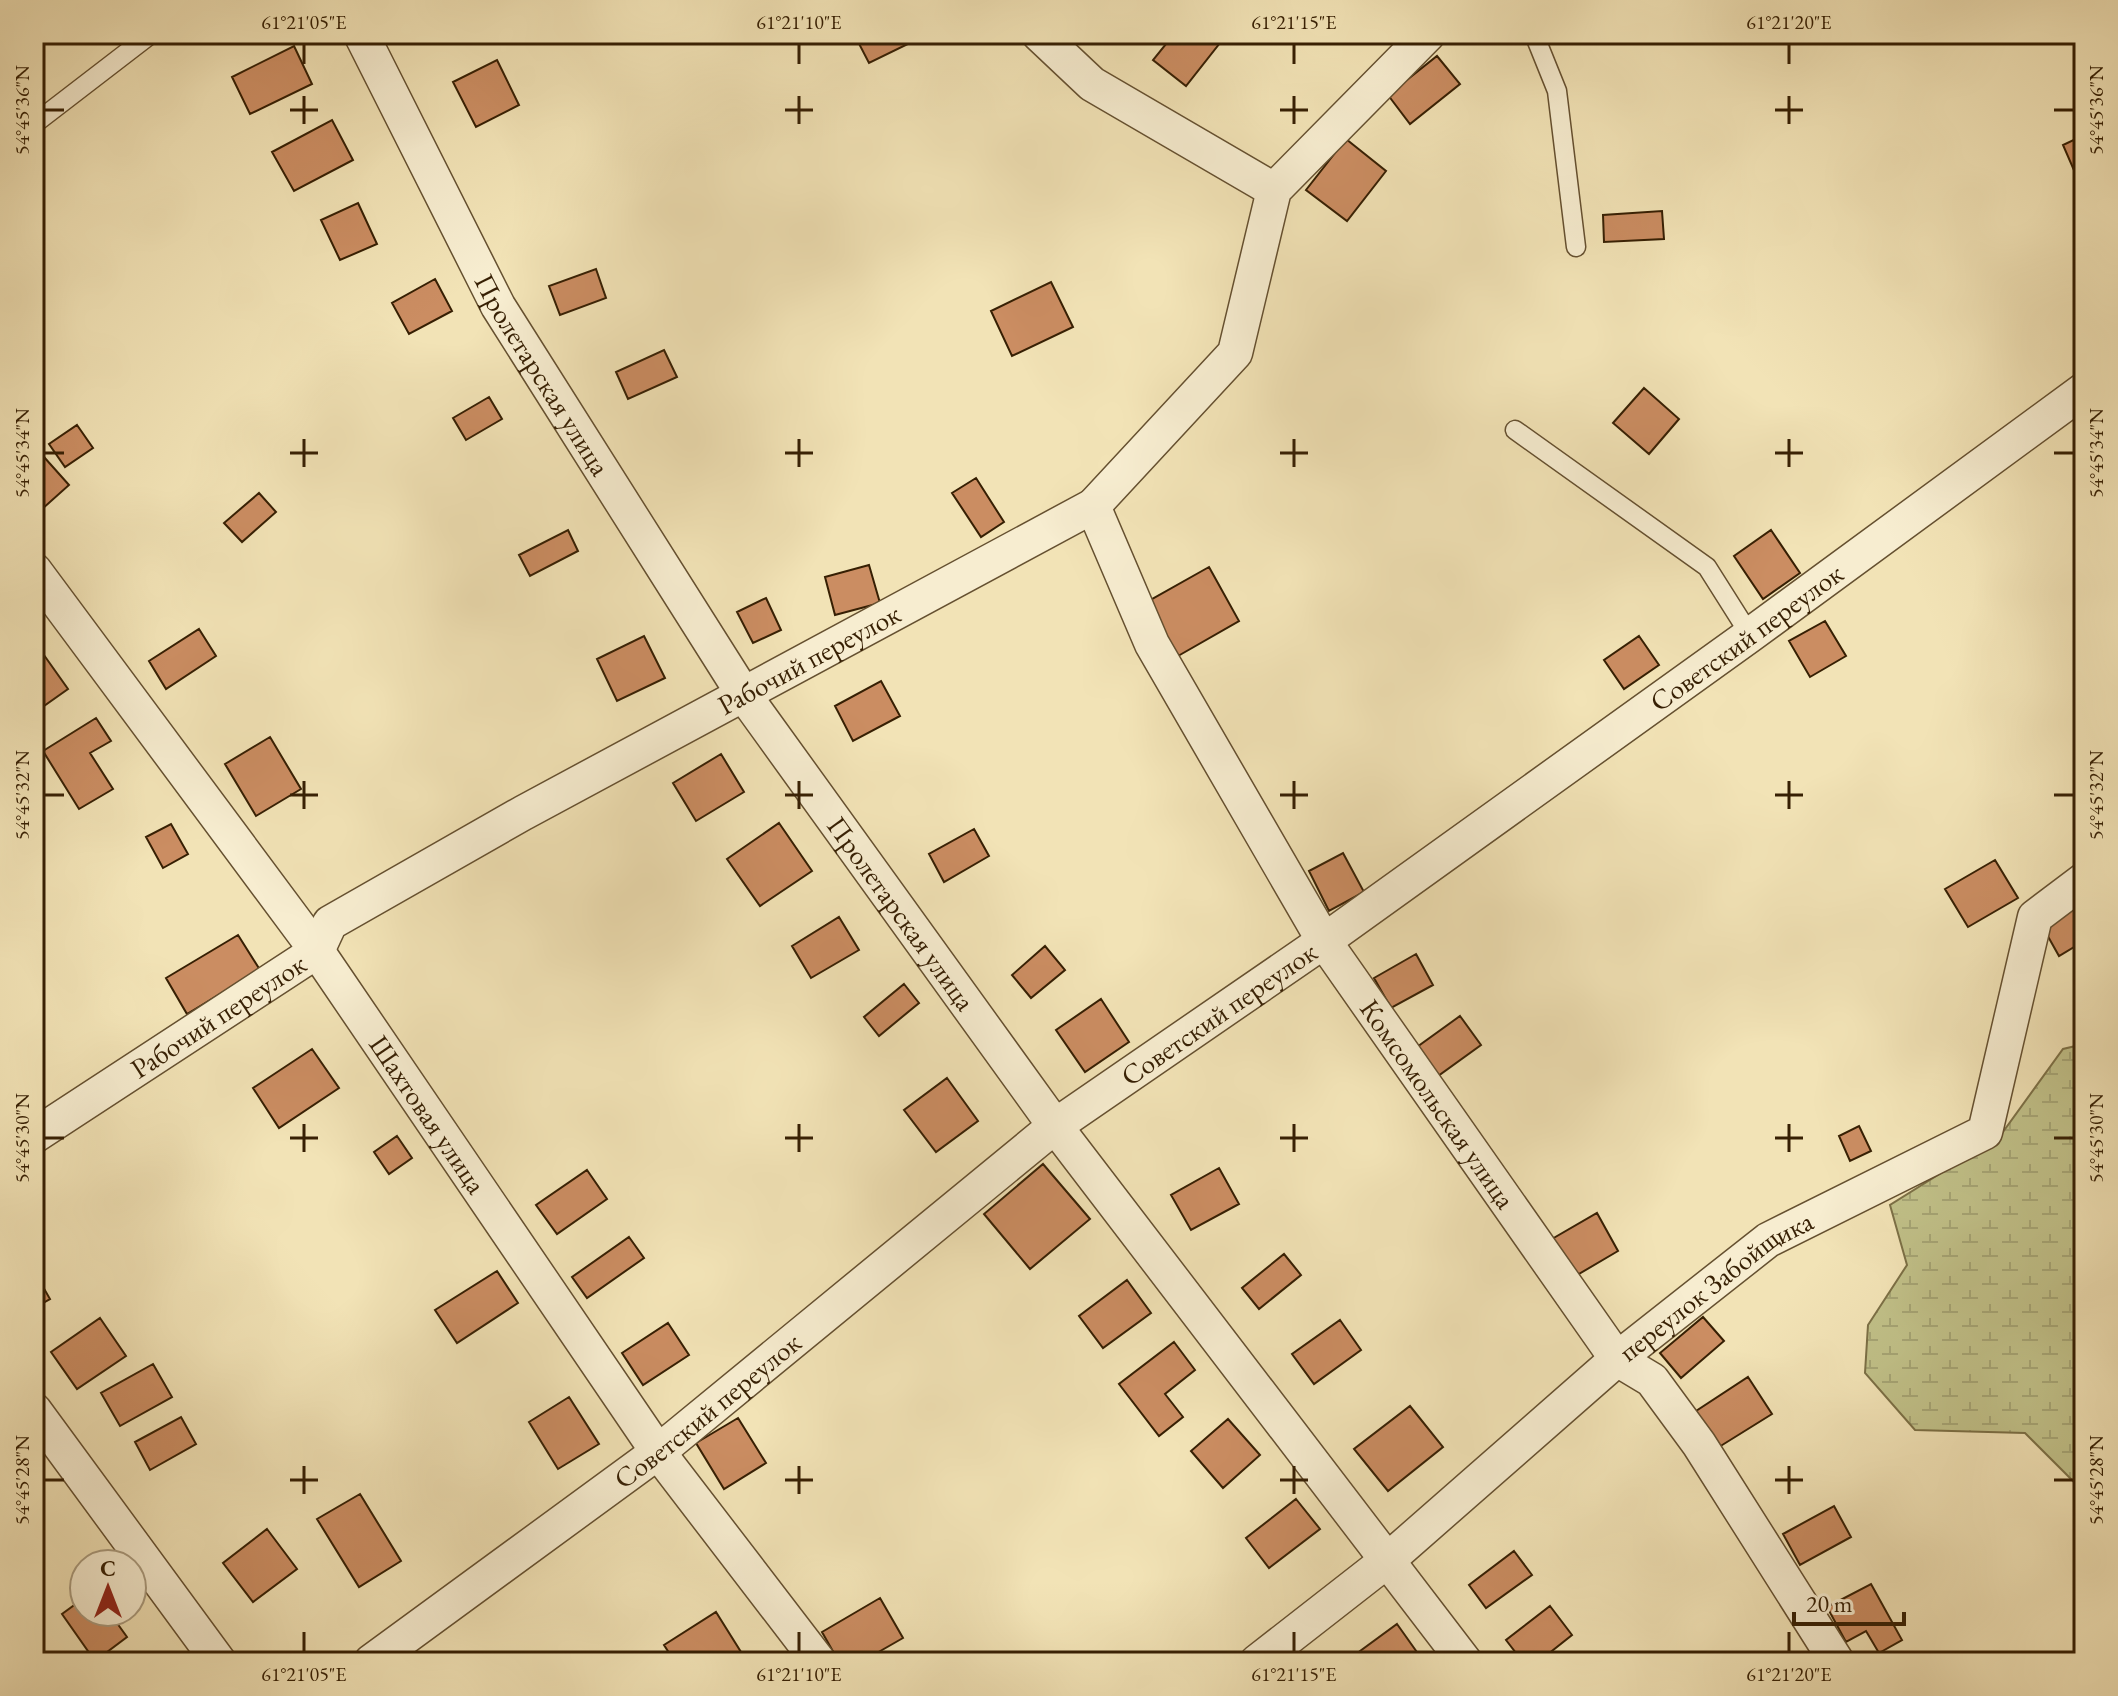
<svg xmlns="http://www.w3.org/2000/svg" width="2118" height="1696" viewBox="0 0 2118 1696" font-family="'EB Garamond',serif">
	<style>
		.wetland { fill: url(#wetland-marsh); stroke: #7c7046; stroke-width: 2 }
		.building { fill: #cb8d62; stroke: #361f03; stroke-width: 2 }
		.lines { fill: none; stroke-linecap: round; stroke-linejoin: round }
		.lane-casing { stroke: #655030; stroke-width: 21 }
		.street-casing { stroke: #655030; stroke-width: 37 }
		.lane { stroke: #f7edd0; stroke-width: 18 }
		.street { stroke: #f7edd0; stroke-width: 34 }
		.ticks { fill: none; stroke: #361f03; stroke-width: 3 }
		.labels { text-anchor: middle; stroke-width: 6; stroke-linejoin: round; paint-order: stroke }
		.street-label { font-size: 28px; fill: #361f03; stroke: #f7edd0 }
		.neatline { fill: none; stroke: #361f03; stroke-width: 3 }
		.ticks-label { font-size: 20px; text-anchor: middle; fill: #361f03 }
	</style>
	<defs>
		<pattern id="wetland-marsh" width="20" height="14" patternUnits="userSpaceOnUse" patternTransform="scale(2)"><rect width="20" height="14" fill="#c1c189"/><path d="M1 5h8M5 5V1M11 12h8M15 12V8" fill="none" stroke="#a6a575"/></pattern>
	</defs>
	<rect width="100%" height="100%" fill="#f2e3b6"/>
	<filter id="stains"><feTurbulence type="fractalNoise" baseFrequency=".0025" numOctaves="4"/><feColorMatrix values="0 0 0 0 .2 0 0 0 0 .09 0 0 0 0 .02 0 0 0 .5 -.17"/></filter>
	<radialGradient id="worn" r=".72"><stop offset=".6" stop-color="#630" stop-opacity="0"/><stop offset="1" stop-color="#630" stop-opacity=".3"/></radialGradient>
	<!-- wetland -->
	<path class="wetland" d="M2084 1044V1492L2025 1433 1915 1430 1865 1373 1868 1325 1907 1265 1890 1205 2000 1136 2063 1049Z"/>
	<!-- building -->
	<path class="building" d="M854 34H913L916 40 869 63Z
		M1174 34H1227L1186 86 1153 60Z
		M294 46 312 84 250 114 232 77Z
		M1437 56 1460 84 1410 124 1388 95Z
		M497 60 519 105 476 127 453 82Z
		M332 120 353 160 294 191 272 152Z
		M2084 135V190L2083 191 2063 145Z
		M1346 139 1386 171 1347 221 1306 190Z
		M358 203 377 244 340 260 321 220Z
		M1662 211 1664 239 1604 242 1603 215Z
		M596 269 606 298 560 315 549 286Z
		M435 279 452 311 409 334 392 303Z
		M1051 282 1073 327 1012 356 991 311Z
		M664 350 677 377 628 399 616 372Z
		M1644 388 1679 419 1649 454 1613 423Z
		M489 397 502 419 466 440 453 418Z
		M77 425 93 448 65 467 49 444Z
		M44 457 69 485 41 510 34 502V466Z
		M976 478 1004 522 981 537 952 493Z
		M259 493 276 512 242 542 224 523Z
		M568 530 578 551 530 576 519 555Z
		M1771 530 1800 573 1763 599 1734 556Z
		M869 565 880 603 835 615 825 577Z
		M1209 567 1239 621 1178 656 1147 602Z
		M766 598 781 630 753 643 737 612Z
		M1825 621 1846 656 1810 677 1789 641Z
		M199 629 216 656 166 689 149 661Z
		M644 636 665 678 617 701 597 659Z
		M1639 636 1659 665 1624 689 1604 660Z
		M34 641 68 689 34 713Z
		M881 681 900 716 853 741 835 706Z
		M96 718 111 741 90 753 113 789 79 809 43 751Z
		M270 737 301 789 256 816 225 764Z
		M721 754 744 792 696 821 673 783Z
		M779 823 812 871 760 906 727 859Z
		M171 824 188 854 163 868 146 837Z
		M974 829 989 856 944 882 929 854Z
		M1343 853 1364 892 1329 911 1309 871Z
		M1995 860 2018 898 1968 927 1945 889Z
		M2084 900V941L2059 956 2041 924Z
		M839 917 859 950 811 978 792 946Z
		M238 935 260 970 187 1014 166 978Z
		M1045 946 1065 970 1031 998 1012 975Z
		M1416 954 1433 985 1391 1008 1374 978Z
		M904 984 919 1003 879 1036 864 1017Z
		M1101 999 1129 1042 1085 1072 1056 1030Z
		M1460 1016 1481 1045 1438 1076 1417 1047Z
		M312 1049 339 1088 279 1128 253 1088Z
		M947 1078 978 1121 936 1152 904 1110Z
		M1859 1126 1871 1151 1850 1161 1839 1136Z
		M397 1136 412 1158 389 1174 374 1152Z
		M1043 1164 1090 1219 1030 1269 984 1214Z
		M1219 1168 1239 1204 1191 1230 1171 1195Z
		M587 1170 607 1199 557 1234 536 1205Z
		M1597 1213 1618 1251 1567 1281 1545 1243Z
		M629 1237 644 1258 587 1298 572 1277Z
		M1284 1254 1301 1275 1259 1309 1242 1288Z
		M34 1271 50 1299 34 1308Z
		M497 1271 518 1303 457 1343 435 1310Z
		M1127 1280 1151 1313 1103 1348 1079 1316Z
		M1703 1317 1724 1341 1681 1378 1660 1353Z
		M100 1318 126 1356 77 1389 51 1352Z
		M1340 1320 1361 1350 1314 1384 1292 1354Z
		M668 1323 689 1355 643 1385 622 1353Z
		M1174 1342 1195 1370 1165 1394 1183 1417 1159 1436 1119 1384Z
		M153 1364 172 1397 120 1426 101 1393Z
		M1748 1377 1772 1414 1719 1447 1696 1411Z
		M569 1397 599 1444 558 1469 529 1422Z
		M1410 1406 1443 1447 1388 1491 1354 1449Z
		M181 1417 196 1444 150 1470 135 1442Z
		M738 1418 766 1463 724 1489 696 1443Z
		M1228 1419 1260 1455 1223 1488 1191 1451Z
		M360 1494 401 1561 359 1587 317 1519Z
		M1296 1499 1320 1529 1269 1568 1246 1538Z
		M1834 1506 1851 1537 1800 1565 1783 1534Z
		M267 1529 297 1569 253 1602 223 1563Z
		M1514 1551 1532 1575 1486 1608 1469 1585Z
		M1871 1584 1902 1640 1879 1653 1866 1631 1846 1642 1827 1607Z
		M84 1598V1612H109L127 1637 95 1661 62 1614Z
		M880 1598 903 1638 861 1662H839L822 1632Z
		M1550 1606 1572 1635 1538 1662H1523L1506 1640Z
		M716 1612 741 1652 725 1662H675L664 1645Z
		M1397 1624 1419 1655 1409 1662H1361L1356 1654Z"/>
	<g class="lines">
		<defs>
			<path id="lane" d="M1534 34 1557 91 1576 247
				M34 124 151 34
				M1515 430 1707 567 1750 635"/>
			<g id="street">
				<path id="s1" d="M361 34 498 306 744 695 1055 1126 1465 1662"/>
				<path d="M1039 34 1092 84 1274 190"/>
				<path id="s2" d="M1093 506 1152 644 1324 941 1617 1359 1652 1380 1699 1444 1837 1662"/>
				<path id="s3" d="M34 570 317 951 658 1452 819 1662"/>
				<path id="s4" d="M34 1136 317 951 330 923 523 813 1093 506 1235 353 1274 190 1428 34"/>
				<path d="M34 1410 219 1662"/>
				<path id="s5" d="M371 1662 658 1452 1055 1126 1324 941 1750 635 2084 390"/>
				<path id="s6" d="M1257 1662 1389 1559 1617 1359 1768 1240 1985 1132 2035 917 2084 880"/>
			</g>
		</defs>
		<!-- lane casing -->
		<use href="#lane" class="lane-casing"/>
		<!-- street casing -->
		<use href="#street" class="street-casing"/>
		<!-- lane -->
		<use href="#lane" class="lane"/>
		<!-- street -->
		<use href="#street" class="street"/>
	</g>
	<!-- ticks -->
	<path class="ticks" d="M304 44V64M799 44V64M1294 44V64M1789 44V64M304 96V124M799 96V124M1294 96V124M1789 96V124M44 110H64M290 110H318M785 110H813M1280 110H1308M1775 110H1803M2054 110H2074M304 439V467M799 439V467M1294 439V467M1789 439V467M44 453H64M290 453H318M785 453H813M1280 453H1308M1775 453H1803M2054 453H2074M304 781V809M799 781V809M1294 781V809M1789 781V809M44 795H64M290 795H318M785 795H813M1280 795H1308M1775 795H1803M2054 795H2074M304 1124V1152M799 1124V1152M1294 1124V1152M1789 1124V1152M44 1138H64M290 1138H318M785 1138H813M1280 1138H1308M1775 1138H1803M2054 1138H2074M304 1466V1494M799 1466V1494M1294 1466V1494M1789 1466V1494M44 1480H64M290 1480H318M785 1480H813M1280 1480H1308M1775 1480H1803M2054 1480H2074M304 1632V1652M799 1632V1652M1294 1632V1652M1789 1632V1652"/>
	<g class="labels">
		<!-- street labels -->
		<g class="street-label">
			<text dy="10" stroke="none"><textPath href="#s1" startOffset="386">Пролетарская улица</textPath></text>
			<text dy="10" stroke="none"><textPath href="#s5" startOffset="1716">Советский переулок</textPath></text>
			<text dy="10" stroke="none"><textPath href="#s4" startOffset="916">Рабочий переулок</textPath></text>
			<text dy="10" stroke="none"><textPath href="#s1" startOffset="1034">Пролетарская улица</textPath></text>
			<text dy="10" stroke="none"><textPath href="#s5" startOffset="1068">Советский переулок</textPath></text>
			<text dy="10" stroke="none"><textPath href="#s4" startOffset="220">Рабочий переулок</textPath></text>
			<text dy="10" stroke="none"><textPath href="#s2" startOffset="692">Комсомольская улица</textPath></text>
			<text dy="10" stroke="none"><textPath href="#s3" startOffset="672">Шахтовая улица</textPath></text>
			<text dy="10" stroke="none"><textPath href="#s6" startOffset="594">переулок Забойщика</textPath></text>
			<text dy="10" stroke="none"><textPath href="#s5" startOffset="420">Советский переулок</textPath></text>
		</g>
	</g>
	<!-- margin -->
	<rect width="2118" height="1696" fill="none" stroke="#f2e3b6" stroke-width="88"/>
	<!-- north arrow -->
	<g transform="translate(108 1588)"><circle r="38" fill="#f7edd0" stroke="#aa9b7e" stroke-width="2"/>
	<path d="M0-6L14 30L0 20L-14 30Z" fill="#8f2418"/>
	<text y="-12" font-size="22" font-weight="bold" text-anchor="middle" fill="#361f03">С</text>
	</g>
	<!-- scale -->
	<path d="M1794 1612v12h110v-12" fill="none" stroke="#361f03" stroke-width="4"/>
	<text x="1806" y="1612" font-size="24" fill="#361f03" stroke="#f7edd0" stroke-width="6" paint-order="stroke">20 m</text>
	<rect x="44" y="44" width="2030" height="1608" class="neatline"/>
	<g class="ticks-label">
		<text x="304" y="29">61°21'05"E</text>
		<text x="799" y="29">61°21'10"E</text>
		<text x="1294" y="29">61°21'15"E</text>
		<text x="1789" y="29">61°21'20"E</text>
		<text transform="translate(22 110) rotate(-90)" y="7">54°45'36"N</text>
		<text transform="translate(2096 110) rotate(-90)" y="7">54°45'36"N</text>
		<text transform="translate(22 453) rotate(-90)" y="7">54°45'34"N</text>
		<text transform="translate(2096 453) rotate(-90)" y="7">54°45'34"N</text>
		<text transform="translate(22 795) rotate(-90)" y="7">54°45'32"N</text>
		<text transform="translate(2096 795) rotate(-90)" y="7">54°45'32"N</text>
		<text transform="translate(22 1138) rotate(-90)" y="7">54°45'30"N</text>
		<text transform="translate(2096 1138) rotate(-90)" y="7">54°45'30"N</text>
		<text transform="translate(22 1480) rotate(-90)" y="7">54°45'28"N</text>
		<text transform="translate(2096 1480) rotate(-90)" y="7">54°45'28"N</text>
		<text x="304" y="1681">61°21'05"E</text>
		<text x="799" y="1681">61°21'10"E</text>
		<text x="1294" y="1681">61°21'15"E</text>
		<text x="1789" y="1681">61°21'20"E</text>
	</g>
	<rect width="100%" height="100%" filter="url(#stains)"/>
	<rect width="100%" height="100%" fill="url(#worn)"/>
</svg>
